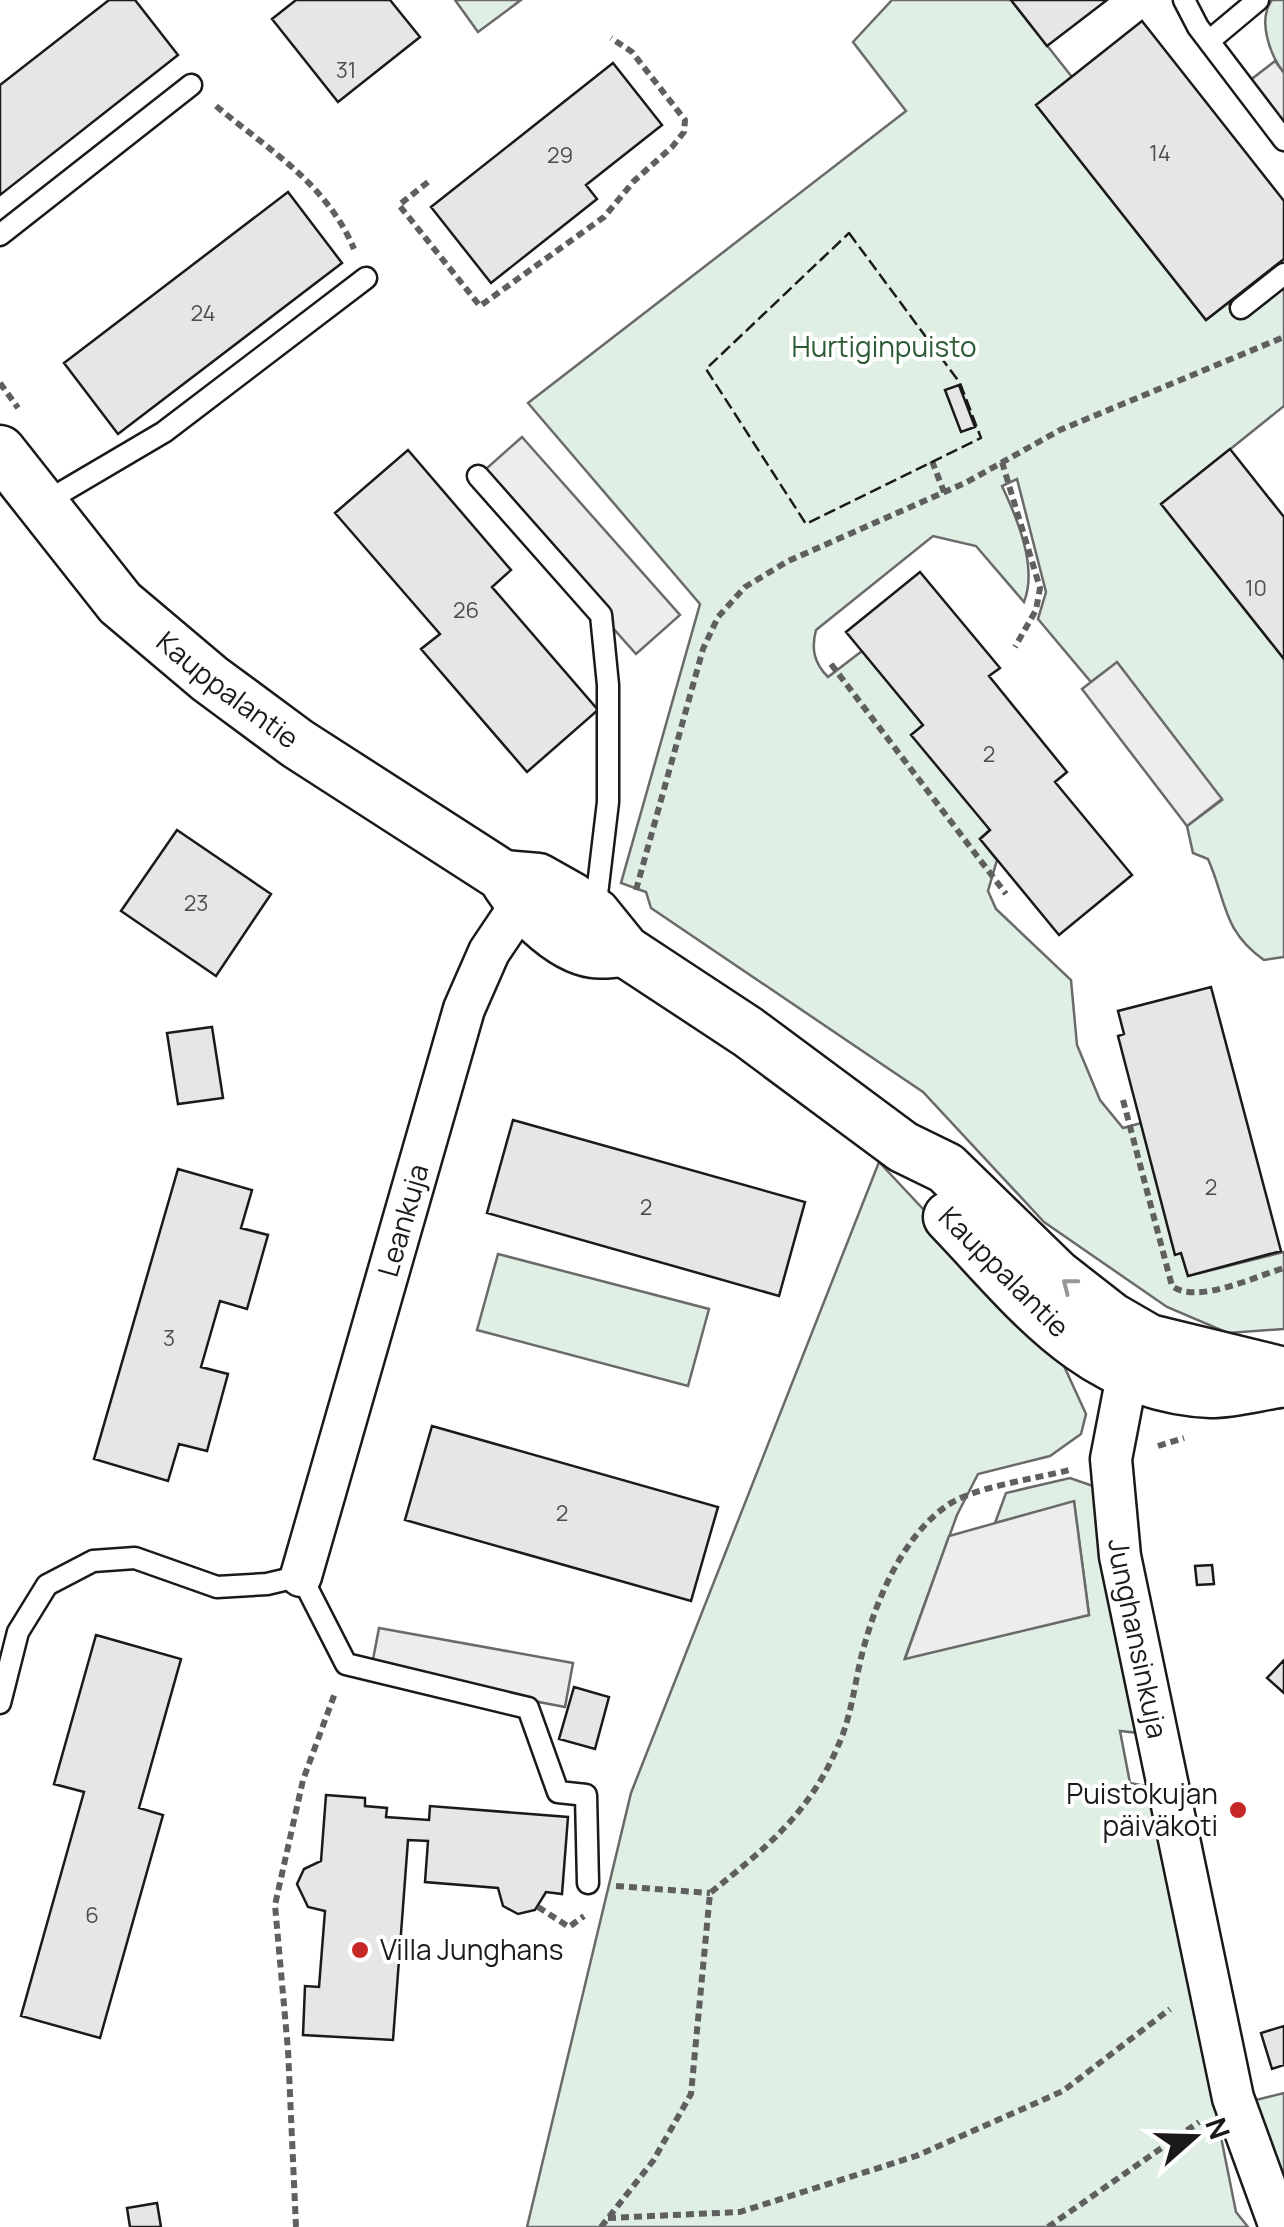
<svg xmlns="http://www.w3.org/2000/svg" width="1284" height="2227" viewBox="0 0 1284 2227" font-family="Manrope,sans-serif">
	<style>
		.green { fill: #e0efe3; stroke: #6a6a6a; stroke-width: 2.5 }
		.parking { fill: #ededed; stroke: #6a6a6a; stroke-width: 2.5 }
		.building { fill: #e6e6e6; stroke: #1a1a1a; stroke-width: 2.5 }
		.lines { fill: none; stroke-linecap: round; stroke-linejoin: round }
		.service-casing { stroke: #1a1a1a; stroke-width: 25 }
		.minor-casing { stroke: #1a1a1a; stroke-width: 45 }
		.tertiary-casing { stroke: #1a1a1a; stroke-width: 55 }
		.path { stroke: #5f5f5f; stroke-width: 6; stroke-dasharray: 8 5; stroke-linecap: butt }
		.service { stroke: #fff; stroke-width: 20 }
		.minor { stroke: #fff; stroke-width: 40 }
		.tertiary { stroke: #fff; stroke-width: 50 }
		.fence { stroke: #1a1a1a; stroke-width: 2.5; stroke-dasharray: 12 5; stroke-linecap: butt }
		.oneway { stroke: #989898 }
		.poi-dot { fill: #c62828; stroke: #fff; stroke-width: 4 }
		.labels { text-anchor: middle; stroke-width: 8; stroke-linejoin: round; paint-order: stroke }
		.number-label { font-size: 22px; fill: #4d4d4d }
		.park-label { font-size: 28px; fill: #2b5a34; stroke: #fff }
		.street-label { font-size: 28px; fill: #1a1a1a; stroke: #fff }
		.poi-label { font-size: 28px; fill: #1a1a1a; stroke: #fff; text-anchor: end }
	</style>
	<rect width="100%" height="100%" fill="#fff"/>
	<!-- green -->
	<path class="green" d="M455 0H521L478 32Z
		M892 0H1011L1072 77 1037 106 1206 320 1228 303 1240 318 1284 283V406L1162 504 1284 659V957L1264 960C1222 930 1227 902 1208 859L1193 853 1187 826 1222 800 1117 663 1091 682 1038 619 1046 592 1017 479 1002 486C1017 518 1038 567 1024 602L976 546 933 536 816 630C811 649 814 663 828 677L862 651 923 725 990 830 980 839 997 860 988 891 996 909 1071 980 1077 1045 1100 1100 1123 1128 1141 1123 1175 1254 1181 1253 1188 1276 1284 1252V1329L1228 1333 1167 1307 1044 1222 923 1092 651 908 646 892 621 883 700 604 528 403 906 111 853 42Z
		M1272 0H1284V73C1270 55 1257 20 1272 0Z
		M879 1162 1058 1353 1086 1414 1081 1434 1050 1456 978 1474 957 1515 905 1658 1089 1615 1074 1502 995 1523 1006 1493 1070 1478 1096 1487 1139 1733 1120 1731 1130 1783 1151 1787 1236 2212 1248 2227H527L631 1793Z
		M498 1254 709 1309 688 1386 477 1330Z
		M1284 2093V2203L1248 2102Z"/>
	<!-- parking -->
	<path class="parking" d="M1275 61 1284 73V144L1240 88Z
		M522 437 680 615 636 654 478 476Z
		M1117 662 1222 799 1187 826 1082 689Z
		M1074 1501 1089 1615 905 1659 949 1536Z
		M379 1628 573 1663 565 1707 371 1670Z"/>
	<!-- building -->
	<path class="building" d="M109 0H135L178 55 0 195V85Z
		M296 0H390L420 37 338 102 272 19Z
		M1011 0H1107L1047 46Z
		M1142 21 1284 201V259L1206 320 1036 105Z
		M613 63 662 125 586 185 597 199 491 283 431 207Z
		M288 192 342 263 118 434 64 363Z
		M959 385 975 427 961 432 945 390Z
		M1230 449 1284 517V659L1161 504Z
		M408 450 511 570 492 587 598 710 527 772 421 649 440 634 335 513Z
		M920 572 1000 668 989 676 1067 772 1055 782 1132 875 1059 935 980 839 990 830 911 735 923 725 846 632Z
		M177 830 271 894 216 976 121 911Z
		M1211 987 1281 1251 1188 1276 1181 1253 1175 1255 1118 1036 1124 1034 1118 1011Z
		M212 1027 223 1098 178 1104 167 1033Z
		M513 1120 805 1202 779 1296 487 1213Z
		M178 1169 252 1190 241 1228 268 1235 247 1309 220 1301 201 1367 228 1374 207 1451 179 1444 168 1481 94 1459Z
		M432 1426 718 1507 691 1601 405 1520Z
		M1212 1565 1214 1584 1197 1585 1195 1566Z
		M96 1635 181 1659 139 1808 163 1815 100 2038 21 2016 84 1792 54 1784Z
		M1284 1660V1693L1267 1678Z
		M574 1687 609 1697 595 1749 559 1739Z
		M326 1795 365 1798V1806L387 1808 386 1817 429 1820 430 1806 568 1817 562 1894 546 1892 535 1910 518 1914 503 1906 498 1888 425 1882 428 1841 408 1840 393 2040 303 2035 305 1986 319 1987 325 1911 308 1907 297 1884 304 1869 321 1861Z
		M1284 2026V2065L1272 2069 1261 2033Z
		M157 2203 161 2227H130L127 2208Z"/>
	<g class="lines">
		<defs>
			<path id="service" d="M1184 0 1198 27 1284 140
				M1209 41 1258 0
				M0 235 191 85
				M1241 308 1284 274
				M478 476 601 615 608 685V802L595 911
				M40 505 164 432 366 278
				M0 1703 18 1632 47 1585 93 1561 135 1558 217 1587 267 1584 301 1576 346 1664 528 1708 558 1792 586 1795 588 1883"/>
			<g id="minor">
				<path id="s1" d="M1144 1347 1127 1376 1111 1459 1120 1556 1233 2098 1280 2227"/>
				<path id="s2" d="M301 1576 464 1009 489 952 538 879"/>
			</g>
			<g id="tertiary">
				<path id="s3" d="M0 451 120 603 210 679 298 744 503 876C519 904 559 947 593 952 603 954 615 951 625 951"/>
				<path d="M503 876 538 879 570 897 595 914 625 951 748 1032 903 1147 946 1168 1056 1275 1111 1318 1149 1340 1284 1373"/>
				<path d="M949 1217C1026 1297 1089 1387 1211 1392 1233 1392 1258 1385 1279 1382"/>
			</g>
		</defs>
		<!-- service casing -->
		<use href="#service" class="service-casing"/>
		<!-- minor casing -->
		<use href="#minor" class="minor-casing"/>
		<!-- tertiary casing -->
		<use href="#tertiary" class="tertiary-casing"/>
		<!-- path -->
		<path class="path" d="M216 106C269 150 327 184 354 249
			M428 182 399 205 480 306 604 217 634 181 672 147 684 132 685 120 632 52 611 38
			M0 383 18 408
			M932 461 944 492
			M1002 462 1040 588 1036 610 1015 647
			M831 664 1006 894
			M636 890 703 649 718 617 745 587 788 561 967 482 1060 430 1284 337
			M1123 1100 1172 1286C1197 1305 1256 1276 1284 1268
			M1158 1446 1184 1438
			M616 1886 710 1893
			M538 1907 569 1927 584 1916
			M608 2218 740 2212 916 2156 1063 2091 1170 2009
			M296 2227 288 2050 275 1905 303 1780 335 1693
			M601 2227 653 2161 691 2094 710 1893C766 1848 809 1814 838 1746 851 1717 854 1688 861 1658 874 1605 900 1540 945 1507 971 1487 1035 1479 1069 1470
			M1048 2227 1199 2122"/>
		<!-- service -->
		<use href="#service" class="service"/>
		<!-- minor -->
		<use href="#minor" class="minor"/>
		<!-- tertiary -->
		<use href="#tertiary" class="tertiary"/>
		<!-- fence -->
		<path class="fence" d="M849 233 960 383 981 438 806 524 706 369Z"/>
	</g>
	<!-- one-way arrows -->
	<defs><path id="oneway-chevron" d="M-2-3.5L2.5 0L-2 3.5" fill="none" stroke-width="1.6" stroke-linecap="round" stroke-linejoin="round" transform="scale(2.5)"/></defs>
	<use class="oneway" href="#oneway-chevron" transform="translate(1069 1285) rotate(-142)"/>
	<!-- markers -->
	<g class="poi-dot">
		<circle cx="1238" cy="1810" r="10"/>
		<circle cx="360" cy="1950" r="10"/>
	</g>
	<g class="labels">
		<!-- number labels -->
		<g class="number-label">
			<text x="346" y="78">31</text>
			<text x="1160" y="161">14</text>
			<text x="560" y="163">29</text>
			<text x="203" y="321">24</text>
			<text x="1256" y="596">10</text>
			<text x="466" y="618">26</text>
			<text x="989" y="762">2</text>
			<text x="196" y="911">23</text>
			<text x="1211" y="1195">2</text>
			<text x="646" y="1215">2</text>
			<text x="169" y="1346">3</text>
			<text x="562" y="1521">2</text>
			<text x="92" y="1923">6</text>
		</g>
		<!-- park labels -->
		<g class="park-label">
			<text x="884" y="357">Hurtiginpuisto</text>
		</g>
		<!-- street labels -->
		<g class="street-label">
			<text dy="10" stroke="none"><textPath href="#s3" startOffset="332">Kauppalantie</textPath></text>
			<text dy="10" stroke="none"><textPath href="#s2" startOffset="370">Leankuja</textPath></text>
			<text transform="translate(1004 1272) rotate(45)" y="10">Kauppalantie</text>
			<text dy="10" stroke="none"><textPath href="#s1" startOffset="300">Junghansinkuja</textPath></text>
		</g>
		<!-- poi labels -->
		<g class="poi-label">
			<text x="1218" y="1804">Puistokujan<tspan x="1218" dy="32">päiväkoti</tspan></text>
			<text x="380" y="1960" text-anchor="start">Villa Junghans</text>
		</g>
	</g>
	<!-- north arrow -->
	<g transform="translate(1194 2137) rotate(70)" stroke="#ffffff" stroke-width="8" paint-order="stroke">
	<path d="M0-8L18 38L0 25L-18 38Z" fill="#1a1a1a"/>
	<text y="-15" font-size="28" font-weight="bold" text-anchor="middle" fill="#1a1a1a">N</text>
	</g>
</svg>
